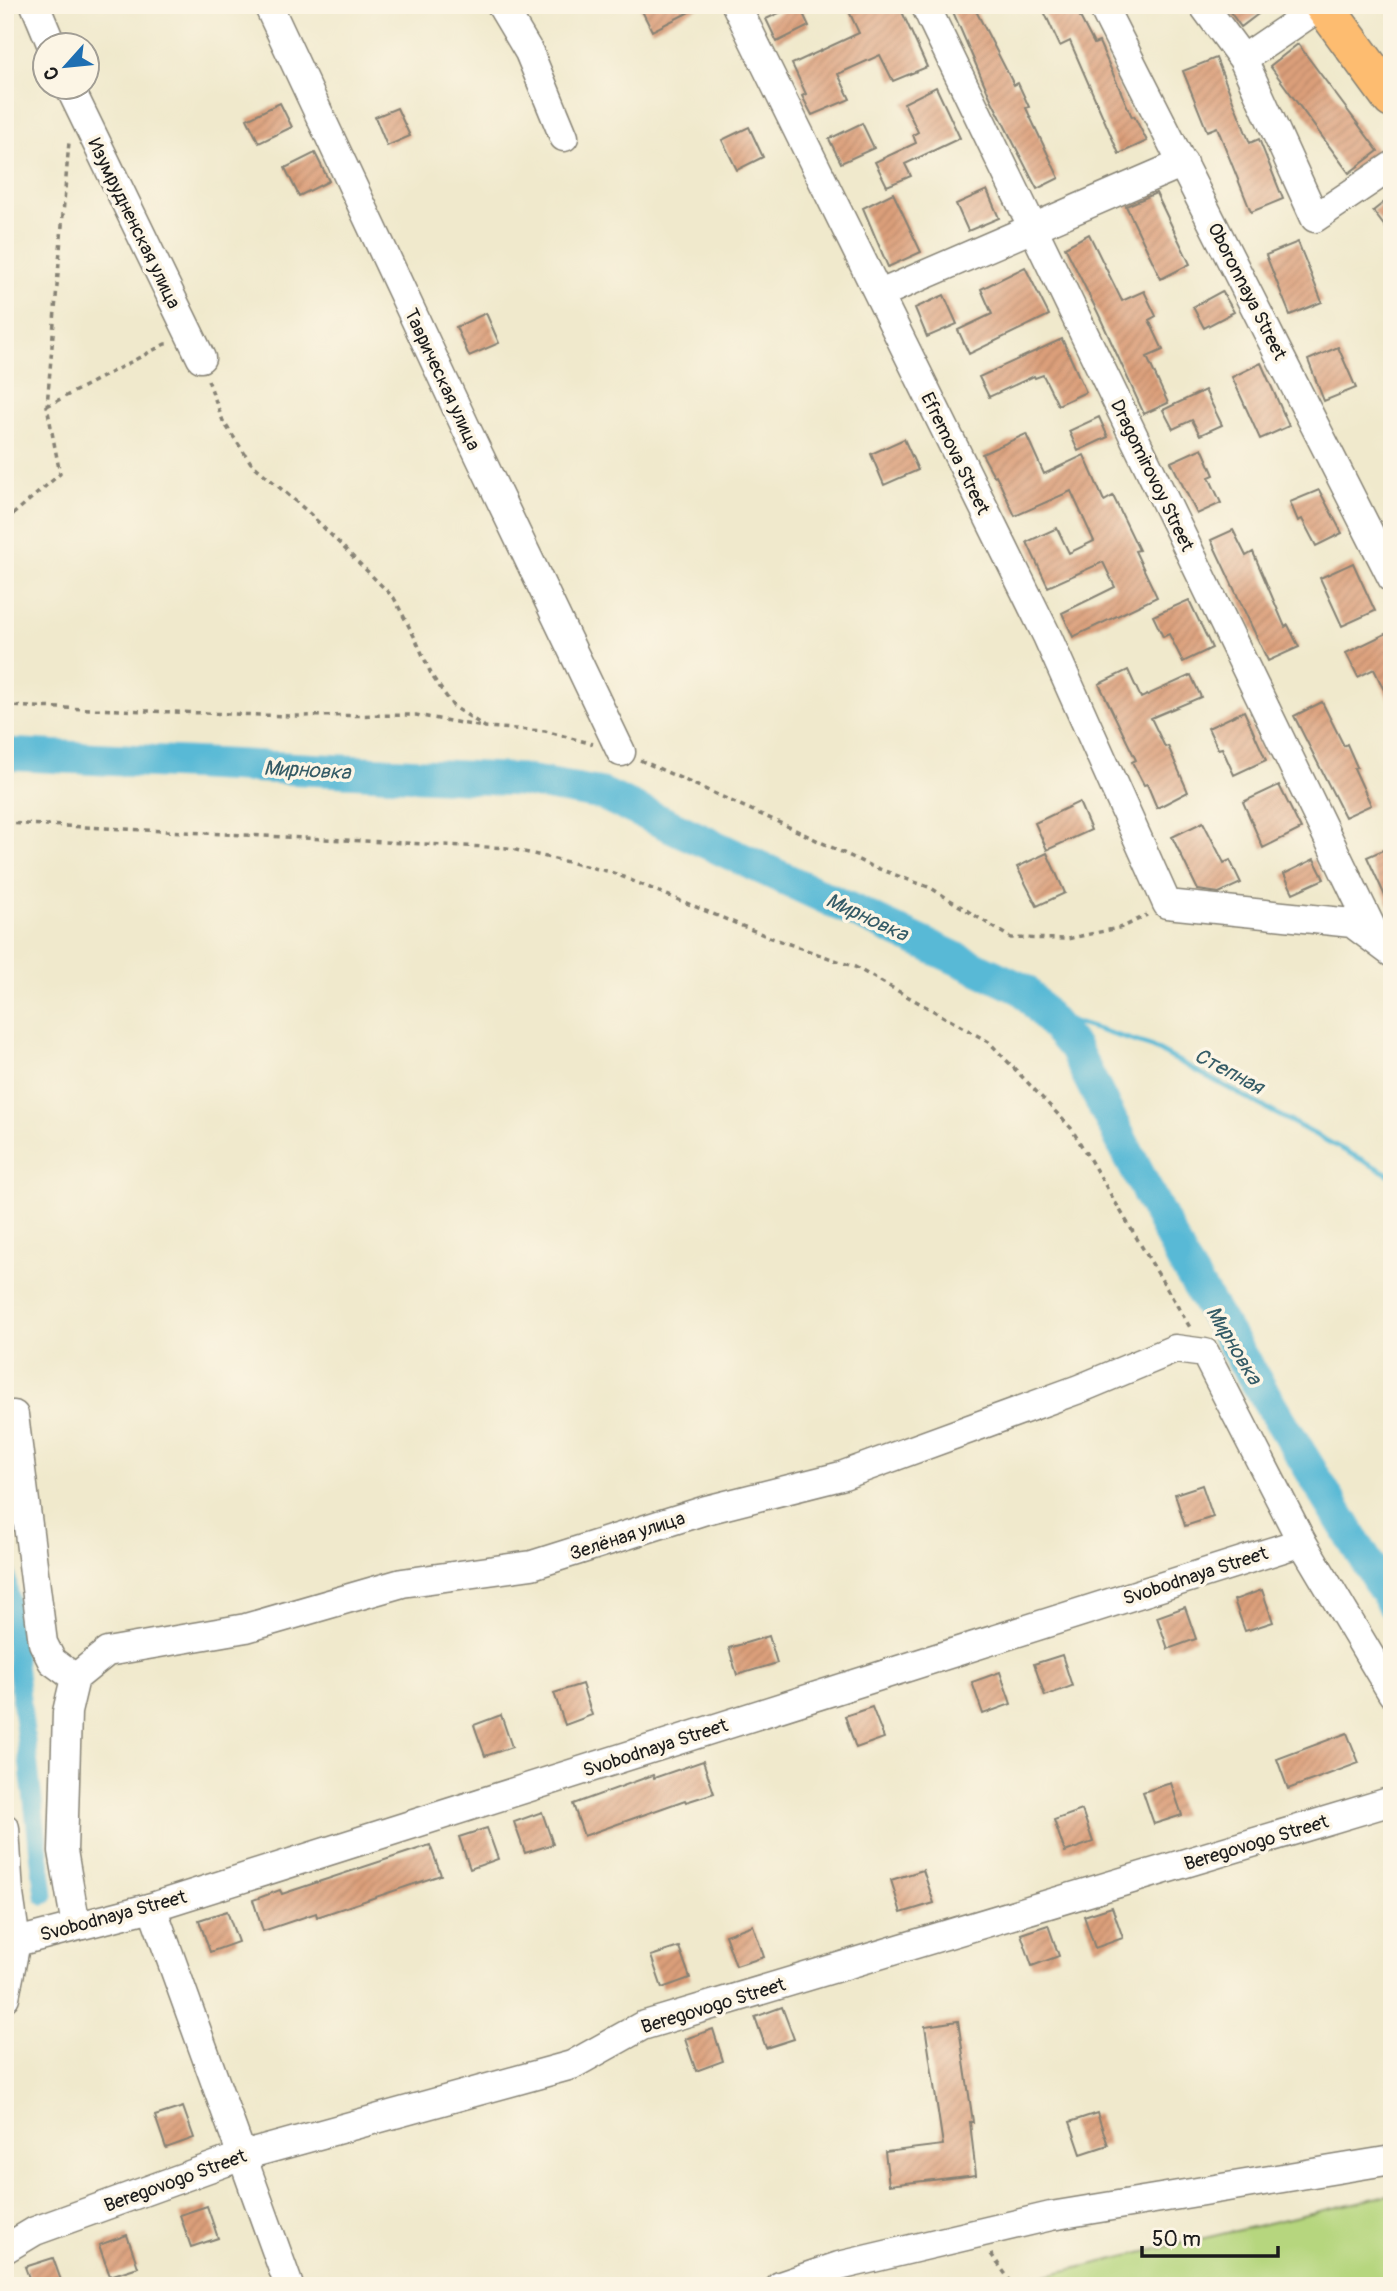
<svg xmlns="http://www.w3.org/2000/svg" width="1397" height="2291" viewBox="0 0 1397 2291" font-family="Pangolin,sans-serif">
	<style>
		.garden { fill: #b6d67e; stroke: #69794d; stroke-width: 2 }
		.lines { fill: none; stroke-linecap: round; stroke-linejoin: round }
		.stream { stroke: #58b9d6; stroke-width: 5 }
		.canal { stroke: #58b9d6; stroke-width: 19 }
		.river { stroke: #58b9d6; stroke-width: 33 }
		.building { fill: url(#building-hatch) }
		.minor-casing { stroke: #868274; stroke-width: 31 }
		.highway-casing { stroke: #868274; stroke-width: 41 }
		.path { stroke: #868274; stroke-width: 3.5; stroke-dasharray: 5 5; stroke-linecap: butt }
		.minor { stroke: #fff; stroke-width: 28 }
		.highway { stroke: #fdbc70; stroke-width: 38 }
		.labels { text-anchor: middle; stroke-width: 7; stroke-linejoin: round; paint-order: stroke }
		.street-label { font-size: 19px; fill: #1c1c1c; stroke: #fcf5e5 }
		.water-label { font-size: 21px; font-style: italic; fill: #345b66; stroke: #fcf5e5 }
	</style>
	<defs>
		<pattern id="building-hatch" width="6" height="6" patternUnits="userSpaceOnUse" patternTransform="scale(1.75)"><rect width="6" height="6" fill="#db9f7a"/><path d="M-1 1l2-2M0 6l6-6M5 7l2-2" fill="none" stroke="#bb8869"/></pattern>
	</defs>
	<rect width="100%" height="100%" fill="#fcf5e5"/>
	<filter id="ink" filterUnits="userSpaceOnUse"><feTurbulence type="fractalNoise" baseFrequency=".0143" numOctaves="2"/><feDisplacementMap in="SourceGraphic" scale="14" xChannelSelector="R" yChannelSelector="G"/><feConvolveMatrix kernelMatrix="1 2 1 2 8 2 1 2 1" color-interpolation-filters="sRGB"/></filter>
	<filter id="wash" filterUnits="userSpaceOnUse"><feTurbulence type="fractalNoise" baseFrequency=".00686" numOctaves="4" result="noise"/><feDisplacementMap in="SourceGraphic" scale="28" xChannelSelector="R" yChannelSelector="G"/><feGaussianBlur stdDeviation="1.57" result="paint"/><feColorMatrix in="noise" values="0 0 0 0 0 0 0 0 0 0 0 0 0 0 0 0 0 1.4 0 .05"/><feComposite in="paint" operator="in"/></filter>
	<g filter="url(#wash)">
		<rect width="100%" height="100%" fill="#f0e9cc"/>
		<!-- garden -->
		<path class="garden" d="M1392 2194V2286H1022L1021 2281Z"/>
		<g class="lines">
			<!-- stream -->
			<path class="stream" d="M1044 1013 1150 1046 1392 1176"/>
			<!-- canal -->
			<path class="canal" d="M5 1561 44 1895"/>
			<!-- river -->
			<path class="river" d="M5 754 521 780 602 794 1024 990 1074 1048 1185 1265 1392 1603"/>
		</g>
		<g id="blocks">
			<!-- building -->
			<path class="building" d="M639 5H703L652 31Z
				M796 5H799L809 26 777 42 766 19Z
				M846 5H899L927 67 893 81 880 55 838 74 850 99 812 115 802 96 806 94 792 64 859 33Z
				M950 5H973L1014 85 1018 83 1029 107 1026 108 1059 178 1037 189 990 97Z
				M1041 5H1072L1076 12 1077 11 1094 44 1099 42 1132 117 1134 116 1147 141 1119 154 1070 41 1060 46Z
				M1225 5H1270L1241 27Z
				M1298 44 1378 151 1349 173 1270 66Z
				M1216 58 1250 143 1259 139 1283 199 1251 212 1217 127 1207 131 1183 71Z
				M936 87 960 138 905 164 911 176 887 186 875 162 916 143 913 135 918 132 904 103Z
				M280 103 292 127 259 143 247 119Z
				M397 108 410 136 387 146 375 117Z
				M862 123 874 148 841 163 829 139Z
				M749 127 763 157 737 170 722 140Z
				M315 153 329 181 299 196 285 168Z
				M987 190 999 218 968 231 956 204Z
				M893 193 921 252 888 267 863 208Z
				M1156 193 1190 264 1161 279 1126 206Z
				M1392 196V236L1373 211Z
				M1089 234 1122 301 1144 291 1156 316 1149 320 1163 350 1147 357 1168 403 1144 414 1098 313 1065 247Z
				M1298 242 1322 302 1290 315 1266 255Z
				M1025 267 1049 315 969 354 958 330 992 314 981 289Z
				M1222 291 1234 312 1204 328 1193 307Z
				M944 295 957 324 927 337 915 308Z
				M486 313 499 343 469 356 456 327Z
				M1062 339 1086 392 1058 405 1043 375 1035 378 1034 376 989 397 979 377Z
				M1338 347 1356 388 1324 401 1308 360Z
				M1261 363 1289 426 1260 439 1232 377Z
				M1205 390 1222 425 1200 435 1192 420 1173 429 1163 410Z
				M1099 417 1108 437 1078 451 1069 431Z
				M1026 434 1044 474 1084 455 1104 501 1113 496 1139 550 1135 551 1157 597 1073 637 1062 613 1115 587 1103 562 1048 587 1027 542 1057 528 1069 553 1094 541 1071 491 1015 516 996 475 994 476 982 454Z
				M904 439 918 470 884 485 871 454Z
				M1202 448 1214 475 1209 477 1221 503 1197 514 1171 462Z
				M1319 490 1342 533 1316 546 1302 519 1298 521 1290 502Z
				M1233 530 1246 556 1253 552 1285 627 1288 625 1299 647 1268 661 1211 540Z
				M1353 563 1375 611 1342 626 1320 578Z
				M1189 600 1212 648 1183 662 1169 634 1163 637 1153 616Z
				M1387 633 1392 642V707L1374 669 1358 677 1346 653Z
				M1128 670 1141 698 1191 675 1201 697 1151 718 1165 747 1168 746 1188 792 1157 808 1147 784 1144 785 1132 762 1136 760 1099 684Z
				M1322 702 1344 746 1347 744 1357 767 1354 768 1371 805 1345 817 1294 716Z
				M1244 711 1266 760 1234 775 1222 748 1218 749 1208 728Z
				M1279 785 1301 829 1263 848 1243 802Z
				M1079 802 1091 830 1047 850 1035 823Z
				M1203 822 1224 863 1230 860 1241 883 1219 893 1198 890 1172 837Z
				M1392 846V911L1367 857Z
				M1047 853 1065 893 1037 906 1017 867Z
				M1314 859 1324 879 1293 893 1284 874Z
				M1202 1485 1213 1517 1185 1526 1175 1494Z
				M1262 1590 1273 1622 1245 1631 1234 1600Z
				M1185 1607 1196 1639 1168 1649 1157 1617Z
				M769 1636 777 1663 737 1675 729 1648Z
				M1062 1655 1072 1686 1045 1696 1034 1664Z
				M1000 1672 1011 1704 983 1714 972 1682Z
				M582 1684 592 1715 565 1725 554 1693Z
				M872 1707 884 1738 856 1748 845 1716Z
				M501 1715 512 1747 485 1756 474 1725Z
				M1347 1733 1359 1763 1288 1789 1277 1759Z
				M703 1761 714 1793 686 1802 685 1800 584 1836 573 1804 653 1775 654 1778Z
				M1171 1783 1182 1815 1154 1824 1143 1792Z
				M1082 1810 1093 1842 1065 1852 1054 1820Z
				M542 1812 553 1844 525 1853 514 1822Z
				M487 1828 498 1859 470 1869 459 1837Z
				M430 1845 441 1875 317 1917 316 1913 263 1931 253 1900 280 1890 282 1894Z
				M923 1870 934 1903 901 1913 891 1880Z
				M1112 1907 1123 1938 1095 1948 1084 1916Z
				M227 1911 238 1942 210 1952 199 1920Z
				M753 1925 764 1957 736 1966 725 1935Z
				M1048 1925 1059 1956 1032 1966 1021 1934Z
				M679 1947 690 1978 662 1988 651 1956Z
				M782 2007 794 2039 766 2048 755 2017Z
				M958 2021 973 2122H970L976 2175 889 2185 885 2152 943 2145 925 2026Z
				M713 2029 723 2061 696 2071 685 2039Z
				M183 2107 194 2138 166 2148 155 2116Z
				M1097 2113 1108 2145 1081 2154 1070 2122Z
				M207 2206 218 2238 191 2247 180 2215Z
				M127 2235 138 2267 110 2276 99 2245Z
				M53 2258 63 2286H32L25 2267Z"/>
		</g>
	</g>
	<g filter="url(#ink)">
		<use href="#blocks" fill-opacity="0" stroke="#868274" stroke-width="2"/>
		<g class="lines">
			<defs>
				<path id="minor" d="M35 5 52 46
					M268 5 467 430 621 752
					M501 5 529 52 564 137
					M736 5 1047 636 1167 904 1352 923 1392 953
					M925 5 1377 939
					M1102 5 1392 578
					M1203 5 1243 59 1315 218 1392 166
					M1243 59 1322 5
					M70 88 201 358
					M880 294 1183 163
					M14 1415 43 1643 52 1661 75 1678
					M5 1828 9 1894 16 1942 5 1997
					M152 1907 289 2286
					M76 1926 63 1851 67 1712 75 1678 107 1652 246 1628 402 1583 532 1565 706 1510 841 1476 1079 1389 1175 1349 1205 1353 1302 1542 1392 1693
					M5 1945 152 1907 1302 1542
					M5 2249 35 2231 242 2156 572 2065 642 2026 1392 1801
					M780 2286 839 2266 1051 2216 1392 2160"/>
				<path id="highway" d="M1323 5 1392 99"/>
			</defs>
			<!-- minor casing -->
			<use href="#minor" class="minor-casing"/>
			<!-- highway casing -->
			<use href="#highway" class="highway-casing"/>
			<!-- path -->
			<path class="path" d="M208 380 223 421 251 463 308 512 394 598 416 640 432 676 453 706 485 727 545 731 593 744
				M47 406 165 344H171
				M5 521 60 474 47 406 69 142
				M5 706 289 716 416 715 483 727
				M640 760 789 827 871 866 931 888 1011 938 1067 939 1123 927 1147 915
				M5 823 507 848 611 872 769 937 855 967 989 1042 1071 1128 1191 1329
				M991 2254 1014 2286"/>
			<!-- minor -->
			<use href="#minor" class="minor"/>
			<!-- highway -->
			<use href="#highway" class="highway"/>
		</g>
	</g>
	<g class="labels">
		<!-- street labels -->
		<g class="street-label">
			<text transform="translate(135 223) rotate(64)" y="7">Изумрудненская улица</text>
			<text transform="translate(1248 291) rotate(63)" y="7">Oboronnaya Street</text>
			<text transform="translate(443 379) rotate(65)" y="7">Таврическая улица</text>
			<text transform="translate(956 453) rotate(64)" y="7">Efremova Street</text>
			<text transform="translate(1153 475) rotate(64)" y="7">Dragomirovoy Street</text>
			<text transform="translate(627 1535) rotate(-18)" y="7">Зелёная улица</text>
			<text transform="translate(1195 1575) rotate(-18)" y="7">Svobodnaya Street</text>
			<text transform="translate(655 1747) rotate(-18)" y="7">Svobodnaya Street</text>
			<text transform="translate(1256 1842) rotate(-17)" y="7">Beregovogo Street</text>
			<text transform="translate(113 1915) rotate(-15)" y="7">Svobodnaya Street</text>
			<text transform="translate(713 2005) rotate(-17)" y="7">Beregovogo Street</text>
			<text transform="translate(175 2180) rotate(-20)" y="7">Beregovogo Street</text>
		</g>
		<!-- water labels -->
		<g class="water-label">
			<text transform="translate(307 770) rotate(3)" y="7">Мирновка</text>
			<text transform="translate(867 917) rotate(25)" y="7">Мирновка</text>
			<text transform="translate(1229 1071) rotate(28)" y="7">Степная</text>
			<text transform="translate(1234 1345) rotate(59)" y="7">Мирновка</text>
		</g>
	</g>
	<!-- margin -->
	<rect width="1397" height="2291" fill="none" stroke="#fcf5e5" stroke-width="28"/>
	<!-- north arrow -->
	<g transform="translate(66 66) rotate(243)"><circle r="33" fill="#fcf5e5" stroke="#a29e95" stroke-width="2"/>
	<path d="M0-5L12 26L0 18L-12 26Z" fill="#1f6fb2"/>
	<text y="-10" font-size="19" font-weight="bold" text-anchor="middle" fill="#1c1c1c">С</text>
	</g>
	<!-- scale -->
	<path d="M1142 2246v10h136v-10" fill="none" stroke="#1c1c1c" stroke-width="3.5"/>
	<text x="1152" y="2246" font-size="21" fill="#1c1c1c" stroke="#fcf5e5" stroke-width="5" paint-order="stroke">50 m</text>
</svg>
